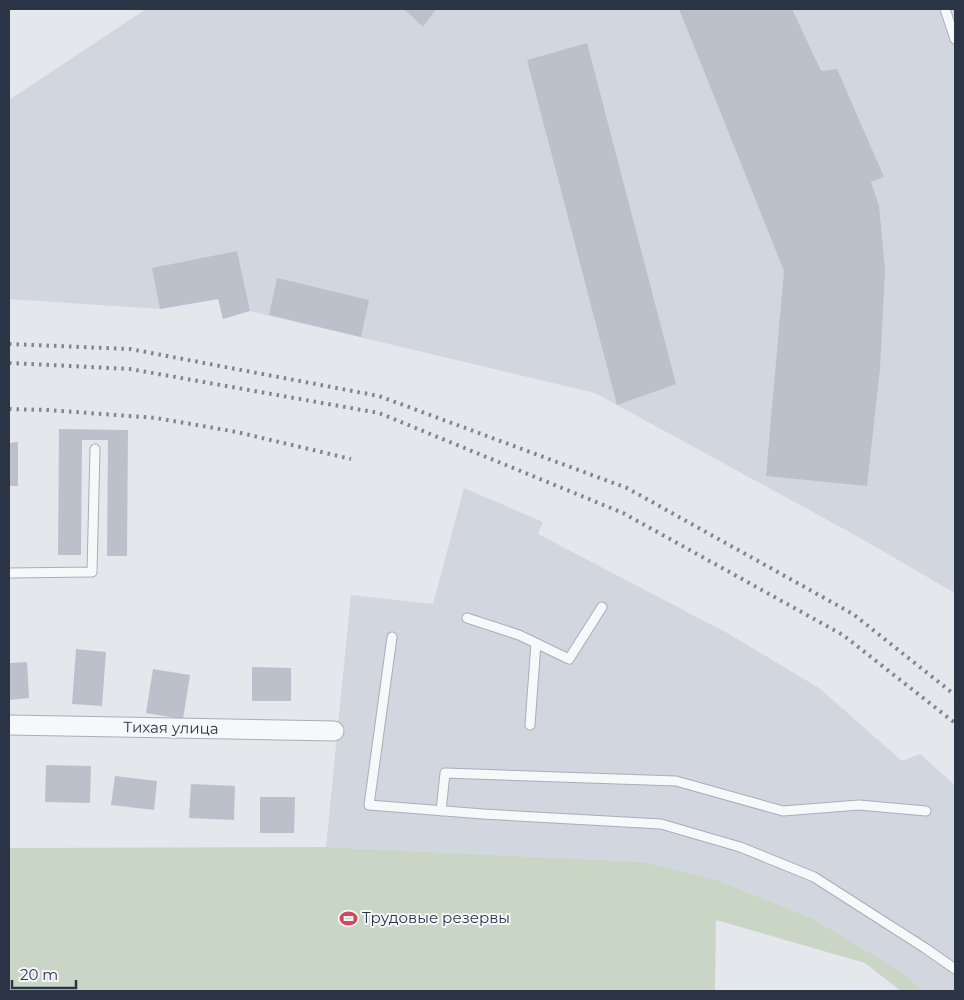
<svg xmlns="http://www.w3.org/2000/svg" width="964" height="1000" viewBox="0 0 964 1000" font-family="Montserrat,sans-serif">
	<style>
		.built { fill: #d2d6de }
		.green { fill: #c9d6c5 }
		.building { fill: #bbc0ca }
		.lines { fill: none; stroke-linecap: round; stroke-linejoin: round }
		.service-casing { stroke: #a9aeb7; stroke-width: 11 }
		.minor-casing { stroke: #a9aeb7; stroke-width: 21 }
		.service { stroke: #f7f8fa; stroke-width: 9 }
		.minor { stroke: #f7f8fa; stroke-width: 19 }
		.rail { stroke: #7d8696; stroke-width: 4; stroke-dasharray: 2.5 5; stroke-linecap: butt }
		.labels { text-anchor: middle; stroke-width: 4; stroke-linejoin: round; paint-order: stroke }
		.street-label { font-size: 15px; fill: #2b3445; stroke: #f4f6f9 }
		.poi-label { font-size: 15px; fill: #2b3445; stroke: #f4f6f9; text-anchor: start }
	</style>
	<rect width="100%" height="100%" fill="#e4e7ec"/>
	<!-- built -->
	<path class="built" d="M146 9H955V593L855 535 595 393 250 311 218 299 160 309 9 299V100Z
		M464 488 543 522 538 534 729 634 819 688 902 761 920 754 955 785V991H923L902 972 814 919 717 880 644 862 326 847 351 595 433 604Z"/>
	<!-- green -->
	<path class="green" d="M326 847 644 862 717 880 814 919 902 972 923 991H901L865 963 716 920 715 991H9V848Z"/>
	<!-- building -->
	<path class="building" d="M404 9H436L423 27Z
		M679 9H792L821 71 837 69 884 177 871 182 879 206 885 270 880 369 867 486 766 476 784 271Z
		M587 43 676 384 617 405 527 60Z
		M237 251 250 311 223 319 218 299 160 309 152 268Z
		M277 278 369 300 361 337 269 315Z
		M59 429 128 430 127 556H107L108 440H82L81 555H58Z
		M18 442V486H9V443Z
		M76 649 106 652 102 706 72 704Z
		M27 662 29 698 9 700V663Z
		M252 667 291 668V701H252Z
		M153 669 190 675 183 719 146 713Z
		M46 765 91 766 90 803 45 802Z
		M115 776 157 781 154 810 111 805Z
		M191 784 235 786 234 820 189 818Z
		M260 797H295L294 833H260Z"/>
	<g class="lines">
		<defs>
			<path id="service" d="M945 9 955 39
				M9 573 92 572 95 449
				M467 618 519 635 569 659 602 607
				M392 637 369 805 483 814 661 824 740 847 814 877 925 948 955 969
				M530 725 536 643
				M441 811 445 773 676 781 783 811 859 805 926 811"/>
			<path id="minor" d="M9 725 334 731"/>
		</defs>
		<!-- service casing -->
		<use href="#service" class="service-casing"/>
		<!-- minor casing -->
		<use href="#minor" class="minor-casing"/>
		<!-- service -->
		<use href="#service" class="service"/>
		<!-- minor -->
		<use href="#minor" class="minor"/>
		<!-- rail -->
		<path class="rail" d="M9 344 130 349 379 396 627 488 853 614 955 695
			M9 363 130 369 379 413 623 513 843 635 955 723
			M9 409 48 410 156 418 237 432 351 459"/>
	</g>
	<!-- icons -->
	<defs>
		<symbol id="stadium-bare" viewBox="-9 -9 18 18"><path d="M0-5a6.5 5 0 1 0 0 10a6.5 5 0 1 0 0-10ZM-3.5-1.8h7v3.6h-7Z" fill="#d1495b" stroke="#f4f6f9" stroke-width="2.5" paint-order="stroke"/></symbol>
	</defs>
	<g fill-rule="evenodd">
		<use href="#stadium-bare" x="336" y="906" width="25" height="25"/>
	</g>
	<g class="labels">
		<!-- street labels -->
		<g class="street-label">
			<text transform="translate(171 728) rotate(1)" y="5">Тихая улица</text>
		</g>
		<!-- poi labels -->
		<g class="poi-label">
			<text x="362" y="923">Трудовые резервы</text>
		</g>
	</g>
	<!-- border -->
	<rect width="964" height="1000" fill="none" stroke="#2b3445" stroke-width="20"/>
	<!-- scale -->
	<path d="M12 980v8h64v-8" fill="none" stroke="#2b3445" stroke-width="2.5"/>
	<text x="20" y="980" font-size="15" fill="#2b3445" stroke="#f4f6f9" stroke-width="4" paint-order="stroke">20 m</text>
</svg>
